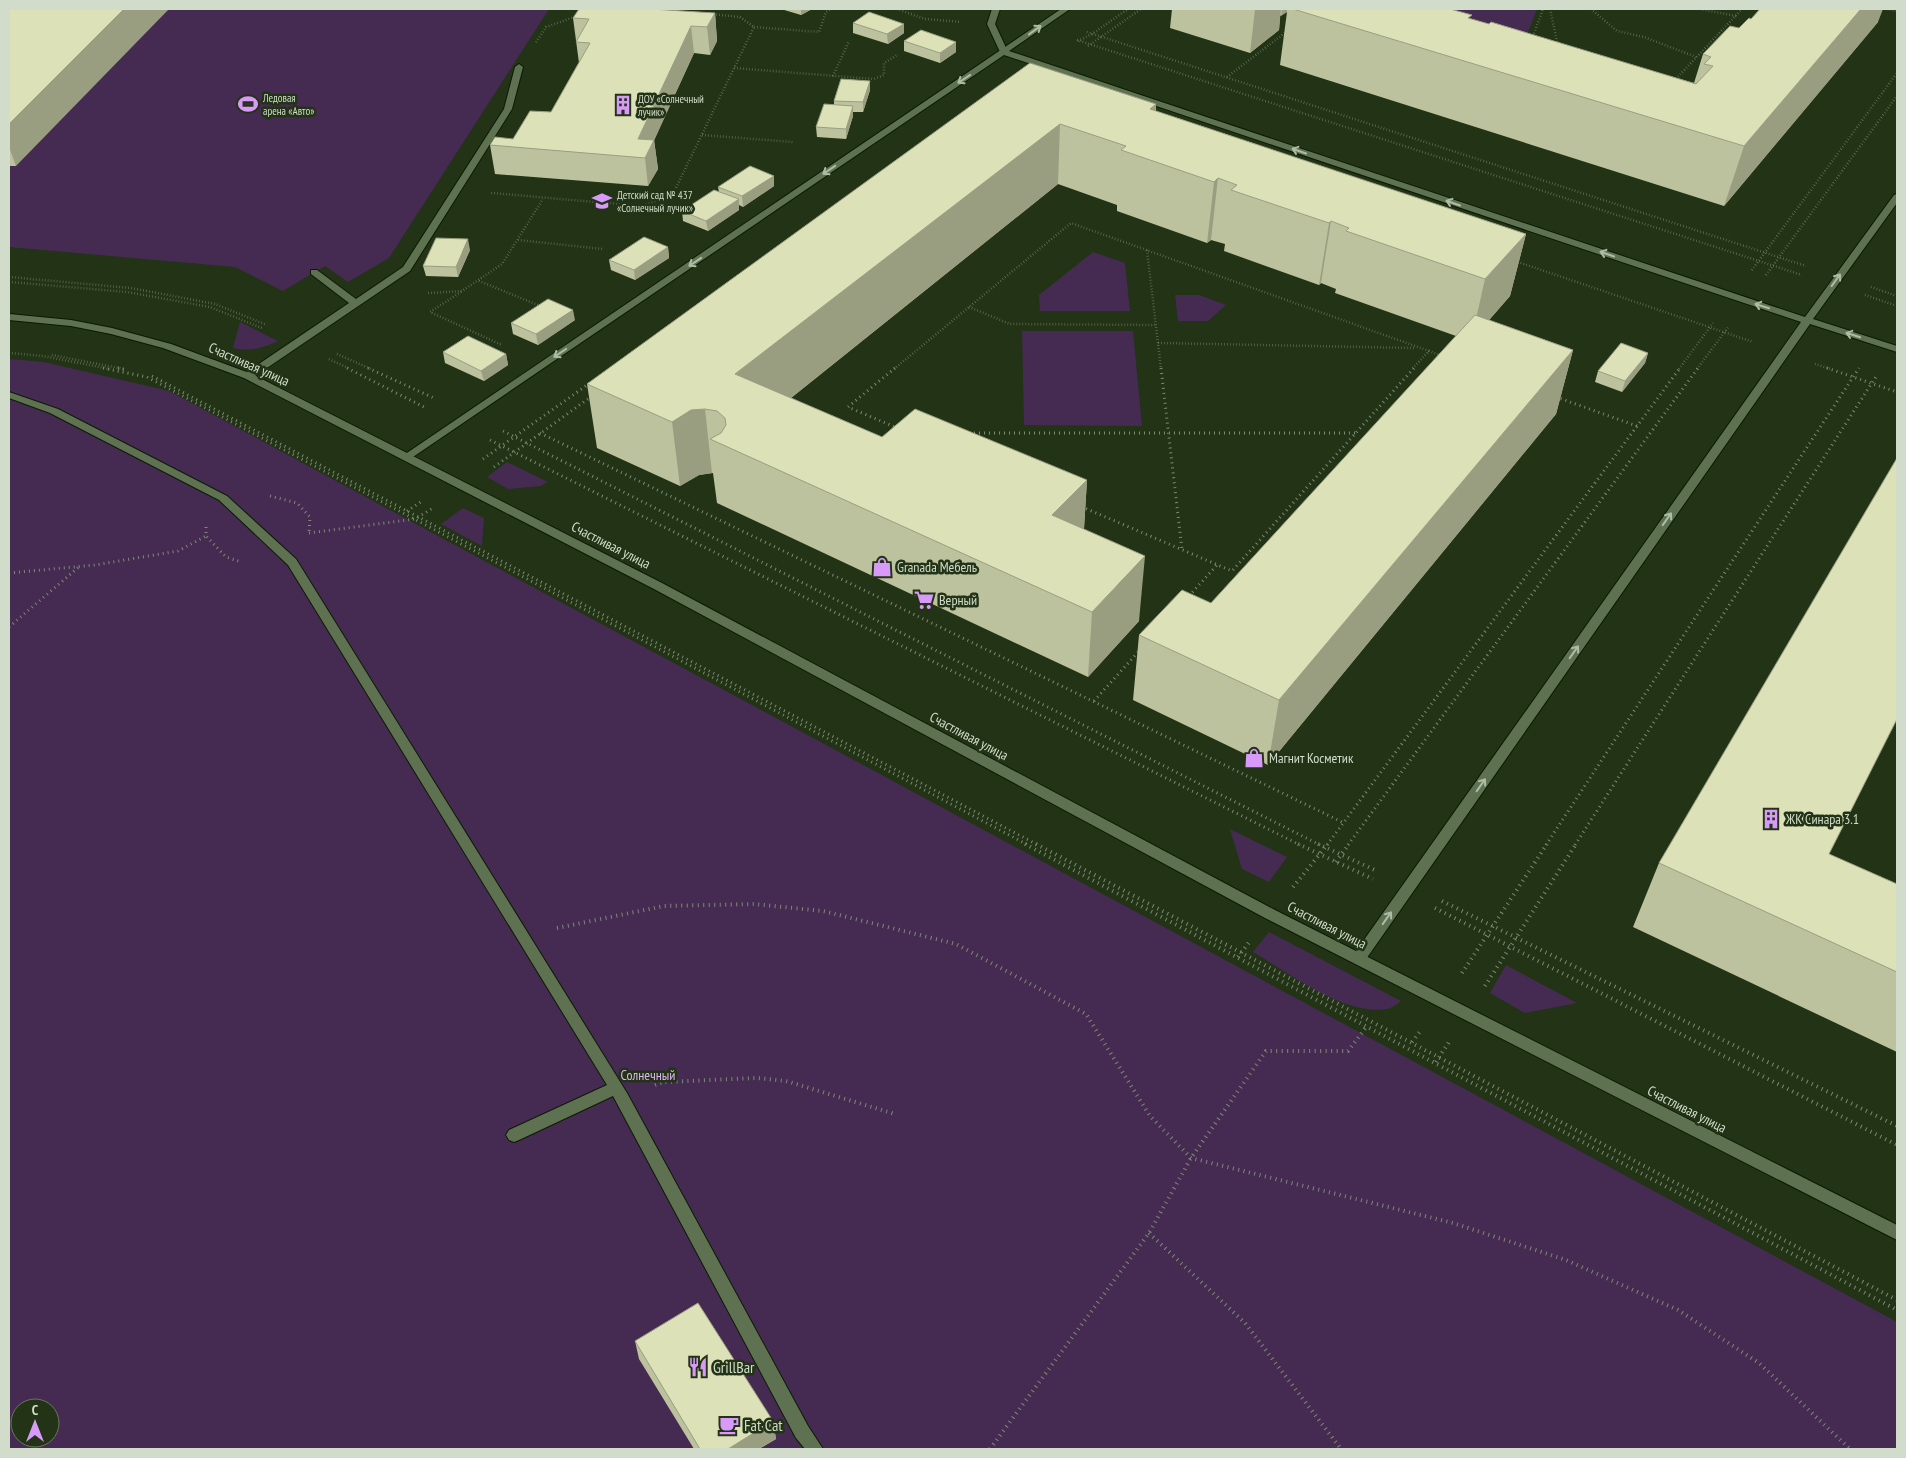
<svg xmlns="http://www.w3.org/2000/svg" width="1906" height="1458" viewBox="0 0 1906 1458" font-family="'PT Sans Narrow',sans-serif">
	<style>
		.green { fill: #452b52; fill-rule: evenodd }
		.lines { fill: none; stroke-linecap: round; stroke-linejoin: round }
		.service-casing { stroke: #0b1b01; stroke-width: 2 }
		.pedestrian-casing { stroke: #0b1b01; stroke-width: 2 }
		.minor-casing { stroke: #0b1b01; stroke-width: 2 }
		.tertiary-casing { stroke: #0b1b01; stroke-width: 2 }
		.path-far2 { stroke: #7d8b74; stroke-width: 2.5; stroke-dasharray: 0.5 2.5; stroke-linecap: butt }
		.path-far1 { stroke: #7d8b74; stroke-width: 3; stroke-dasharray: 1 4; stroke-linecap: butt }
		.path { stroke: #7d8b74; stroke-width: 4; stroke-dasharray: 1 4.5; stroke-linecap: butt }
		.service { fill: #5e7252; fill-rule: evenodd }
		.pedestrian { fill: #5e7252; fill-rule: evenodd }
		.minor { fill: #5e7252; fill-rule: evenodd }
		.tertiary { fill: #5e7252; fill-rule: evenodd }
		.wall { fill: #bdc29e }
		.shaded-wall { fill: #9a9e81 }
		.building { fill: #dce1b8; stroke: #9a9e81 }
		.oneway { stroke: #aebca6 }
		.labels { text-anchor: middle; stroke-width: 5; stroke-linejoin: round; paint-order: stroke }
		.far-poi-label { font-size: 11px; fill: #d1dcca; stroke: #223316; text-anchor: start }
		.street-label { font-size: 14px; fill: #d1dcca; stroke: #223316 }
		.poi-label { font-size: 14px; fill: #d1dcca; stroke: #223316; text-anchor: start }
		.park-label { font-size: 14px; fill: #ddb1f5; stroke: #223316 }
		.near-poi-label { font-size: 16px; fill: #d1dcca; stroke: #223316; text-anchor: start }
	</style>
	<rect width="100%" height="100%" fill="#223316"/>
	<!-- green -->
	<path class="green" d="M9 9H549L389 258 348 282 325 266 283 291 235 267 9 247Z
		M1453 9H1537L1520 53 1439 39Z
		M1093 252 1125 263 1130 311H1040L1039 295Z
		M1175 295H1199L1226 305 1208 321H1178Z
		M240 322 278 341C263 348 250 352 233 348Z
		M1022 331H1133L1142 426 1024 425Z
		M9 359 44 362 169 391 1897 1322V1449H9ZM20 1408H50V1438H20Z
		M507 462 548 482 541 486 508 489 487 477Z
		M463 508 484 518 482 546 441 524Z
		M1230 829 1287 857 1269 882 1242 869Z
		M1269 932 1401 1001C1397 1004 1392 1008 1387 1009 1344 1016 1289 973 1253 952Z
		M1506 965 1577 1003 1525 1013 1490 993Z"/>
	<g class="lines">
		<defs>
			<path id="service" d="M519 64 523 67 512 109 410 271 252 378H244L243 376 244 374 349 303 311 274V270H317L356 299 403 267 504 109 515 67Z"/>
			<path id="pedestrian" d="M992 9H1000L995 24 1008 52 1007 54 1000 52 987 24Z
				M9 392 58 409 227 496 296 559 627 1093 808 1426 823 1449H805L796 1438 613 1096 519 1140 514 1142 509 1140 506 1135 509 1130 607 1085 288 565 219 500 50 413 9 398Z"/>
			<path id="minor" d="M1061 9H1070L1009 51 1805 317 1894 195 1897 194V203L1813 319 1897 346V352L1810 324 1364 962 1359 964 1354 962 1352 958 1354 954 1801 322 1004 55 410 459H402L401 457Z"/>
			<path id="tertiary" d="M9 314 71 320 112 328 171 344 252 374 662 583 1275 910 1897 1225V1240L1265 918 654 589 244 378 163 348 111 334 71 326 9 320Z"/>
		</defs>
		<!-- service casing -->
		<use href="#service" class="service-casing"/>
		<!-- pedestrian casing -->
		<use href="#pedestrian" class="pedestrian-casing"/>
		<!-- minor casing -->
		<use href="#minor" class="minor-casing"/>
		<!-- tertiary casing -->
		<use href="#tertiary" class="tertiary-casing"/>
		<!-- path-far2 -->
		<path class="path-far2" d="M897 9 925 19 961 22
			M1550 9 1558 46
			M1591 9 1617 31 1644 37 1696 57
			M1700 9 1736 16
			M1887 9 1897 11
			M754 27 819 32 826 12 831 9
			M1087 32 1806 266
			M1532 39 1543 9
			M1077 40 1802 275
			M1078 41 1092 34 1128 9
			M536 42 546 27 577 16
			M1088 46 1141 9
			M734 68 874 79 884 75V63L897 55
			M833 76 849 41
			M1227 77 1286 32
			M1674 81 1742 9
			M702 135 793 142
			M491 193 643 206 673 194 754 27 740 17 712 14
			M518 240 603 249
			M1147 250 1161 369
			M1515 261 1753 342
			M1752 270 1897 73
			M1766 275 1897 96
			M9 277 131 288 215 304 267 325
			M479 281 538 305
			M9 282 127 292 210 307 262 328
			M1871 287 1897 296
			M461 292 430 312 502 345
			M428 293 462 291 502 264 543 199
			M1865 295 1897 306
			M969 307 1010 324 1156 325
			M1158 343 1415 348
			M1429 351 1442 356
			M9 353 43 356 110 369
			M337 354 371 369
			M52 355 124 369
			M329 359 350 369
			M1815 364 1831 369
			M894 369 1071 223 1429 351 1412 369
			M1679 369 1713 323
			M1697 369 1729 326"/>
		<!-- path-far1 -->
		<path class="path-far1" d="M103 368 147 377 1028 845
			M118 368 127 370
			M347 368 424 407
			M368 368 436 399
			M895 368 848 407 1232 571 1414 368
			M1161 368 1182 550
			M1827 368 1897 392
			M152 376 1038 845
			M1556 397 1637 426
			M503 431 1320 845
			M540 433 1344 823
			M969 433H1356
			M490 440 1300 845
			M483 459 590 383
			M494 467 592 396
			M270 496 297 503 310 517 309 532
			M407 511 422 501
			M206 527V536L226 557 241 562
			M309 533 415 519 433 508
			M9 573 95 565 178 551 206 536
			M1189 596 1217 565
			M9 627 80 566
			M1094 701 1140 650
			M1327 845 1680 368
			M1348 845 1698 368
			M1546 845 1859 368
			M1575 845 1877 375"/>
		<!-- path -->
		<path class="path" d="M1025 844 1897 1310
			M1036 844 1897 1300
			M1298 844 1373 879
			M1318 844 1377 871
			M1336 862 1349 844
			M1293 887 1328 844
			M1442 901 1897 1126
			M1435 908 1897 1145
			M557 928 664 906 754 904 823 911 956 944 1086 1014 1150 1116 1191 1158 1453 1223 1566 1260 1678 1310 1759 1363 1850 1449
			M1238 957 1250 941
			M1462 973 1547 844
			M1485 986 1576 844
			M1412 1042 1422 1029
			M1436 1062 1449 1042
			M655 1085 663 1082 757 1078 786 1081 895 1114
			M1149 1233 1245 1323 1341 1449
			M990 1449 1149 1233 1191 1158 1266 1051H1348L1367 1026"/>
		<!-- service -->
		<use href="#service" class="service"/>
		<!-- pedestrian -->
		<use href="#pedestrian" class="pedestrian"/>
		<!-- minor -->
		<use href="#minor" class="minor"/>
		<!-- tertiary -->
		<use href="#tertiary" class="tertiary"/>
	</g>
	<!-- wall -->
	<path class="wall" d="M9 9 16 166H9Z
		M781 9H812L801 15Z
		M1172 9H1450L1471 19 1694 83 1703 54 1739 28 1751 19 1878 22 1724 206 1280 65 1287 12 1280 16 1279 30 1250 53 1170 28Z
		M715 13 717 41 710 55 694 53 654 140 658 169 648 186 495 174 490 145 513 139 551 112 579 63 573 18Z
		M853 23 904 33 888 44 853 33Z
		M904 41 956 42V52L940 63 904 51Z
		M1030 63 1156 104V111L1526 234 1510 296 1489 320 1573 350 1556 414 1268 765 1133 700 1139 635 1211 603 1456 336 1335 293 1336 289 1321 283 1319 285 1224 251 1225 244 1211 240 1207 243 1117 211V205L1058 184 791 398 882 437 1087 480 1084 529 1139 621 1088 677 717 503 713 473 699 475 680 486 597 448 587 384Z
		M870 90 863 112H853V116L846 139 817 137 816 127 834 105V101Z
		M774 186 743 207 739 205V210L708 231 683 221 682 211 719 192 718 187Z
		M668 247 669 258 635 280 611 270 609 260Z
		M470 250 458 277 426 276 423 266Z
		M575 320 538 345 513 334 511 323Z
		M443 352 506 354 508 365 484 381 445 363Z
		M1648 353 1645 363 1622 392 1595 382 1598 371Z
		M1829 854 1897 884V1052L1633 927 1659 863Z
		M635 1341 773 1421 776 1439 759 1449H694L639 1359Z"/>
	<!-- shaded-wall -->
	<path class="shaded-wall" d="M124 9H169L16 166 9 147V124Z
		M801 9H812L801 15Z
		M1255 9H1281L1279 30 1250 53Z
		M1282 9H1287V12L1281 16Z
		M1861 9H1883L1878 22 1724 206 1744 146Z
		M715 13 717 41 710 55 707 27Z
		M904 24V33L888 44 887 34Z
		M691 26 694 53 653 143 654 140 658 169 648 186 645 158 638 139Z
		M956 42V52L940 63V53Z
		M870 81V90L863 112V102Z
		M1156 104 1152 161 1150 109Z
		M853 106V116L846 139V129Z
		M1060 124 1058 184 741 438 735 374Z
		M774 176V186L743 207 742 196Z
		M1218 178 1211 240 1207 243 1214 182Z
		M739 199V210L708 231 706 221Z
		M1331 221 1321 283 1319 285 1329 223Z
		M1526 234 1510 296 1471 341 1485 279Z
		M468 239 470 250 458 277 456 267Z
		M668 247 669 258 635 280 634 270Z
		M573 310 575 320 538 345 536 334Z
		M1573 350 1556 414 1268 765 1279 700Z
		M1648 353 1645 363 1622 392 1625 381Z
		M506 354 508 365 484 381 481 371Z
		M705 409 712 473 699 475 680 486 672 422 691 410Z
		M1087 480 1083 545 1052 515Z
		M1145 556 1139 621 1088 677 1092 612Z
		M773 1421 776 1439 759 1449H728Z"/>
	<!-- building -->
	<path class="building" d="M9 9H124L9 124Z
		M579 9H651L715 13 707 27 691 26 638 139 654 140 645 158 490 145 495 137 513 139 530 111 551 112 590 43 576 42 589 19 573 18Z
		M1293 9H1450L1472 15 1468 18 1489 24 1491 22 1696 84 1713 66 1704 64 1711 57 1703 54 1730 26 1739 28 1749 18 1751 19 1760 9H1861L1744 146Z
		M869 12 904 24 887 34 853 23Z
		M921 30 956 42 940 53 904 41Z
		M1030 63 1156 104 1150 109 1526 234 1485 279 1346 231 1349 228 1331 221 1329 223 1231 190 1237 185 1218 178 1214 182 1121 150 1126 146 1060 124 735 374 882 437 915 409 1087 480 1052 515 1145 556 1092 612 710 439 721 433 726 425 725 418 717 411 705 409 691 410 672 422 587 384Z
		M841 79 870 81 863 102 834 101Z
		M824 104 853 106 846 129 816 127Z
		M750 166 774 176 742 196 718 187Z
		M714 190 739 199 706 221 682 211Z
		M644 237 668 247 634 270 609 260Z
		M436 238 468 239 456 267 423 266Z
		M548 299 573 310 536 334 511 323Z
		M1475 315 1573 350 1279 700 1139 635 1182 590 1211 603Z
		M468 336 506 354 481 371 443 352Z
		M1621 343 1648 353 1625 381 1598 371Z
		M1897 458V719L1829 854 1897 884V972L1659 863Z
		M698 1303 773 1421 728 1449H700L635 1341Z"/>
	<!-- one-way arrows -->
	<defs><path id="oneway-shaft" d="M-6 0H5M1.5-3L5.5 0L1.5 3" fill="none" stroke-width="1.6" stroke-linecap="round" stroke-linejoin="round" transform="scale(1.25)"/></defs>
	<g class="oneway">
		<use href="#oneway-shaft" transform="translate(1035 30) rotate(-36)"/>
		<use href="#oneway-shaft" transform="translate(964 79) rotate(146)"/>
		<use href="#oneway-shaft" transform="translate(1299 151) rotate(-161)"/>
		<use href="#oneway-shaft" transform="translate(829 170) rotate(146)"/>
		<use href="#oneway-shaft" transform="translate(1453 203) rotate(-161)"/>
		<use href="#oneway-shaft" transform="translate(1607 254) rotate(-161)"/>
		<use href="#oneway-shaft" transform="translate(695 262) rotate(146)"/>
		<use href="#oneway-shaft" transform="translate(1836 280) rotate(-54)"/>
		<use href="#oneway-shaft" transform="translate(1762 306) rotate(-163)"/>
		<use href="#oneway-shaft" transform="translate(1853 335) rotate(-162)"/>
		<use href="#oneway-shaft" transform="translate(560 353) rotate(146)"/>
		<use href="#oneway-shaft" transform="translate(1667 519) rotate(-55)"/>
		<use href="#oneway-shaft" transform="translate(1574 652) rotate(-55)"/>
		<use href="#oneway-shaft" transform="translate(1481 785) rotate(-55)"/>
		<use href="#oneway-shaft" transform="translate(1387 918) rotate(-55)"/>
	</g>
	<!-- icons -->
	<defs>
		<symbol id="stadium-bare" viewBox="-9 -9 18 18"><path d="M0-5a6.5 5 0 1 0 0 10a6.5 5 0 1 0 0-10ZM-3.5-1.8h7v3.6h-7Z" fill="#d89af8" stroke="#223316" stroke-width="2.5" paint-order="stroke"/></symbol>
		<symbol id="building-bare" viewBox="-9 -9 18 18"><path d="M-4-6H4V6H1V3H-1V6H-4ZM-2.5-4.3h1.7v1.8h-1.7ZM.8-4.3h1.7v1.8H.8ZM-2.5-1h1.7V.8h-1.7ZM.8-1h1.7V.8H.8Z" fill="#d89af8" stroke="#223316" stroke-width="2.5" paint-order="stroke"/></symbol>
		<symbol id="school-bare" viewBox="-9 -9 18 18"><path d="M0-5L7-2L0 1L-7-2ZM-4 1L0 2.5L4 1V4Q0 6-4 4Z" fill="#d89af8" stroke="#223316" stroke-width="2.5" paint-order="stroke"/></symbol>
		<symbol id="shop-bare" viewBox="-9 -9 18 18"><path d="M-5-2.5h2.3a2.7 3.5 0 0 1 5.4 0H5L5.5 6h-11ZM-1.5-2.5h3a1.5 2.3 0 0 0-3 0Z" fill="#d89af8" stroke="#223316" stroke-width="2.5" paint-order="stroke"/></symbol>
		<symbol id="supermarket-bare" viewBox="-9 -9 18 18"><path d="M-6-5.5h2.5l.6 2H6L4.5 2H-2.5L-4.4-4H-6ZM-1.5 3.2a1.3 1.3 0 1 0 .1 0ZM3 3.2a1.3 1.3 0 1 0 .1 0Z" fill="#d89af8" stroke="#223316" stroke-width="2.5" paint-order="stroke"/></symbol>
		<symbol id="restaurant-bare" viewBox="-9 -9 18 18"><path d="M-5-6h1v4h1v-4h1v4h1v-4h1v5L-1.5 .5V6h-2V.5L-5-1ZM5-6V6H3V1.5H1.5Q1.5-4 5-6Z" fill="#d89af8" stroke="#223316" stroke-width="2.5" paint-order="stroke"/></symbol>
		<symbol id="cafe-bare" viewBox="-9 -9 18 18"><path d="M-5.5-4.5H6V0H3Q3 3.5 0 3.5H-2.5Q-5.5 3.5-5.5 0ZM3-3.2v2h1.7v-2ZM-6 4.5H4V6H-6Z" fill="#d89af8" stroke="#223316" stroke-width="2.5" paint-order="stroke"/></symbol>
	</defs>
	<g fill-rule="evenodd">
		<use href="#stadium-bare" x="234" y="90" width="28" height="28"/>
		<use href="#building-bare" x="609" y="91" width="28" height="28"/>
		<use href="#school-bare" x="588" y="187" width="28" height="28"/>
		<use href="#shop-bare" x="868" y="553" width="28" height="28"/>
		<use href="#supermarket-bare" x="910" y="586" width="28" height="28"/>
		<use href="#shop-bare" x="1240" y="744" width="28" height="28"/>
		<use href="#building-bare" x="1757" y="805" width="28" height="28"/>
		<use href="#restaurant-bare" x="684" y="1353" width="28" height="28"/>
		<use href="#cafe-bare" x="715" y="1411" width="28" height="28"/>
	</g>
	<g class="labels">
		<!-- far-poi labels -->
		<g class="far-poi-label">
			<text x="263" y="102">Ледовая<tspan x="263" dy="13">арена «Авто»</tspan></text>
			<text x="638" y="103">ДОУ «Солнечный<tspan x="638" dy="13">лучик»</tspan></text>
			<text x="617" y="199">Детский сад № 437<tspan x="617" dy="13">«Солнечный лучик»</tspan></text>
		</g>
		<!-- street labels -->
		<g class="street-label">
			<text transform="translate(249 364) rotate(24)" y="5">Счастливая улица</text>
			<text transform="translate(611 545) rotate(27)" y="5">Счастливая улица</text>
			<text transform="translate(969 736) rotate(28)" y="5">Счастливая улица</text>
			<text transform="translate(1327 925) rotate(27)" y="5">Счастливая улица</text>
			<text transform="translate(1687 1109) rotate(27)" y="5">Счастливая улица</text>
		</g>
		<!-- poi labels -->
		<g class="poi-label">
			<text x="897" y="572">Granada Мебель</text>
			<text x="939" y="605">Верный</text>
			<text x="1269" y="763">Магнит Косметик</text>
			<text x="1786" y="824">ЖК Синара 3.1</text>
		</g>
		<!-- park labels -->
		<g class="park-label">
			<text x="648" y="1080">Солнечный</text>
		</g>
		<!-- near-poi labels -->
		<g class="near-poi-label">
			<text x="713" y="1373">GrillBar</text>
			<text x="744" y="1431">Fat Cat</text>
		</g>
	</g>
	<!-- border -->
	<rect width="1906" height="1458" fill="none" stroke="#d1dcca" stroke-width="20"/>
	<!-- north arrow -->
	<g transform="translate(35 1423)"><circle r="24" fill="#223316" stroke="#68775e"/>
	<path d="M0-4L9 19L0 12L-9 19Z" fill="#d89af8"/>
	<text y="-8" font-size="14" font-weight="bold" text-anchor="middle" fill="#d1dcca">С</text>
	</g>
</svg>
